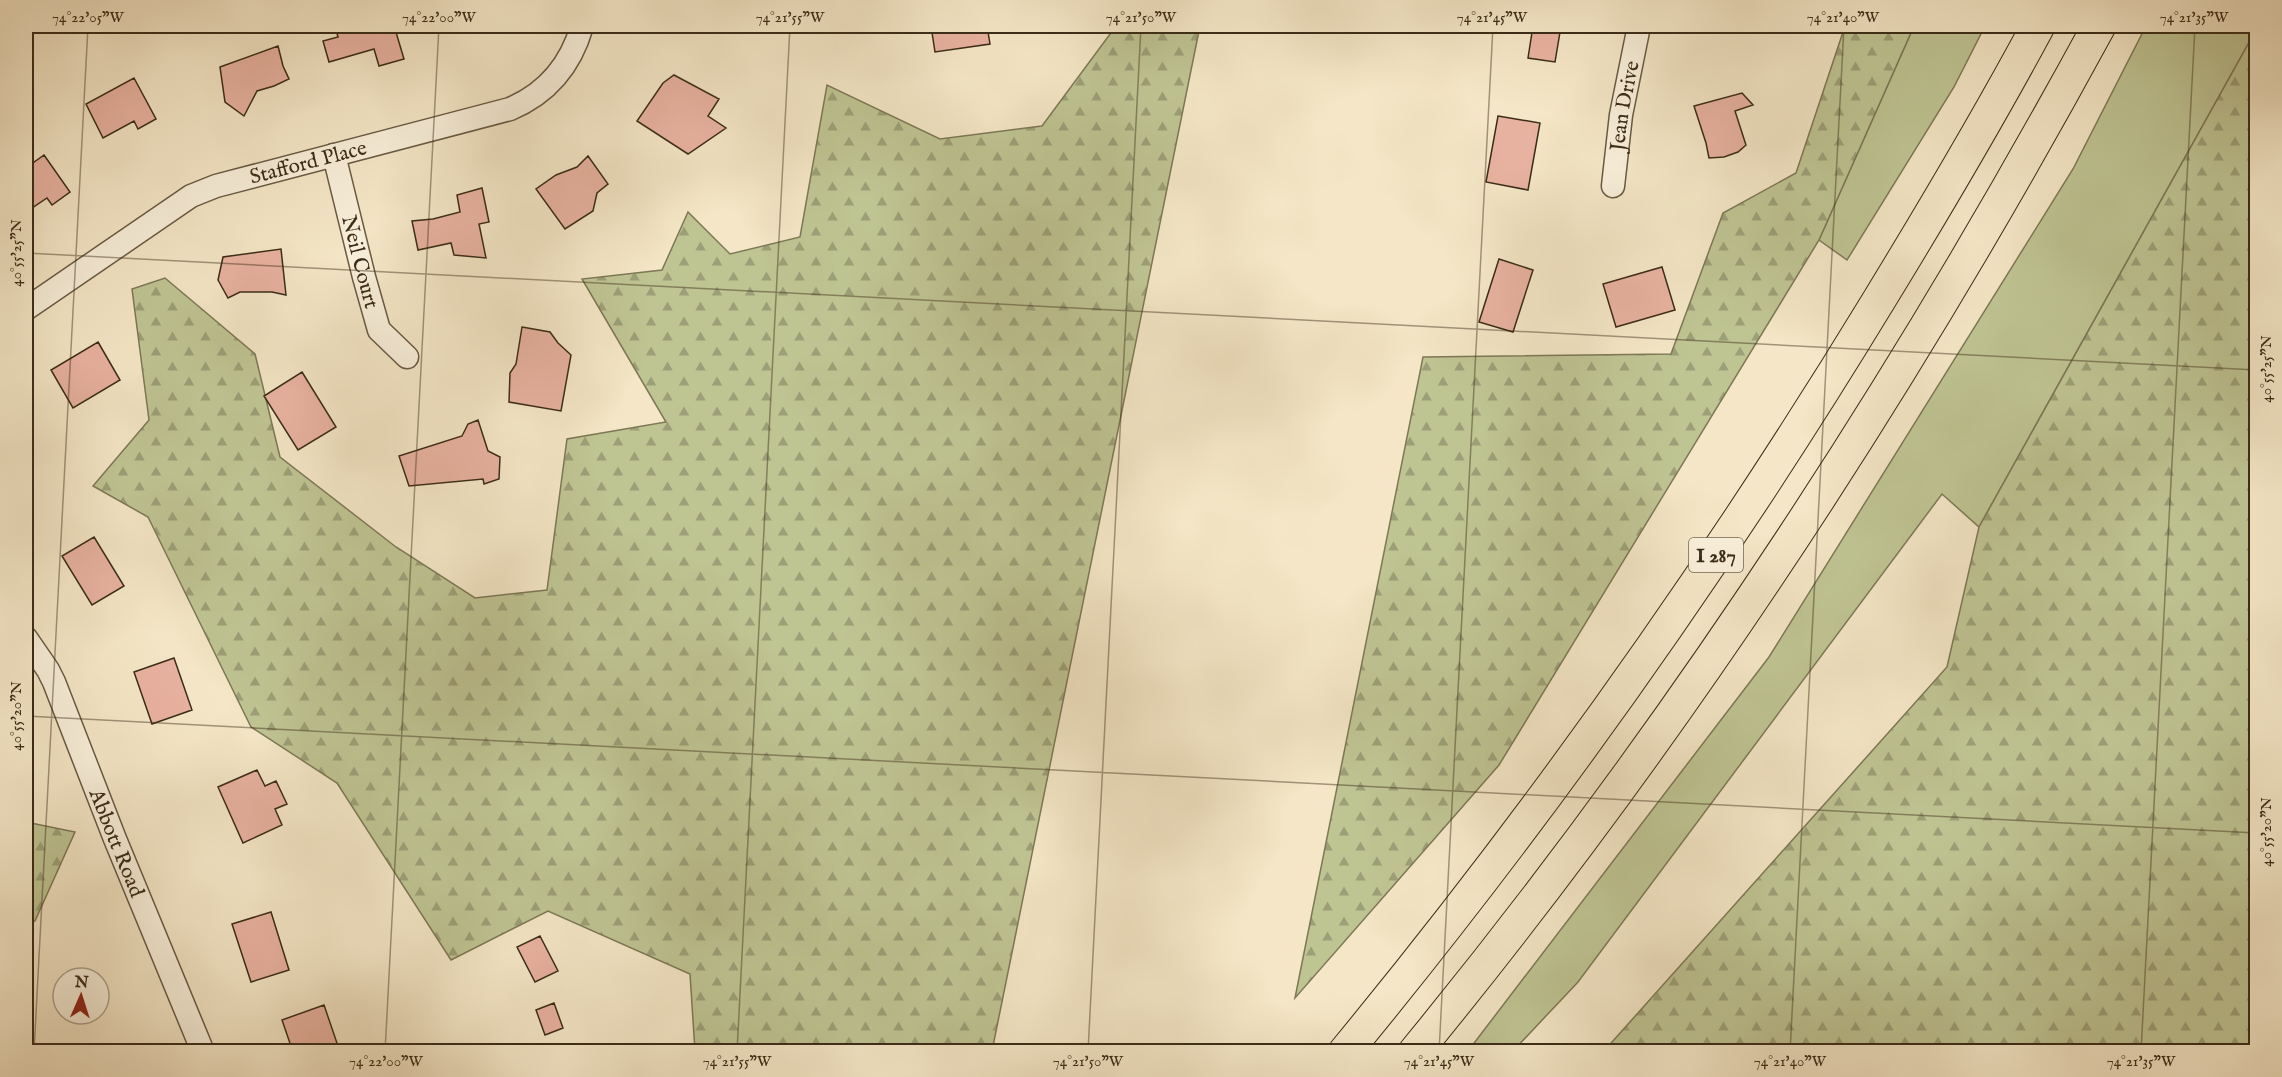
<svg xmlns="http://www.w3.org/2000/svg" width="2282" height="1077" viewBox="0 0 2282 1077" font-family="'IM FELL English',serif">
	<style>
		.green { fill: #bfc493; stroke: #7d7856; stroke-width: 1.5 }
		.forest { fill: url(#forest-firs); stroke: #7d7856; stroke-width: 1.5 }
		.building { fill: #e8b2a0; stroke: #3b2c18; stroke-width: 1.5 }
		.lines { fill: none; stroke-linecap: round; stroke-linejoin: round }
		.street-casing { stroke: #695a44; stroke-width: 25 }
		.highway-casing { stroke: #3b2c18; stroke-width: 35 }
		.street { stroke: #f8efda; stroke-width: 22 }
		.highway { stroke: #f4e6c6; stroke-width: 33 }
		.ticks { fill: none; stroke: #3b2c18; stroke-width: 1.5; stroke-opacity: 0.45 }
		.labels { text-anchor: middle; stroke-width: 4.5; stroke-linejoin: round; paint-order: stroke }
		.shield { fill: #f8efda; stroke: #746652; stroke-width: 1.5 }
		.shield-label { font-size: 20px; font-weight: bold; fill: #3b2c18 }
		.street-label { font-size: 21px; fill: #3b2c18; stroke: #f8efda }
		.neatline { fill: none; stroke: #3b2c18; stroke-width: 2 }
		.ticks-label { font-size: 15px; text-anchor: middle; fill: #3b2c18 }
	</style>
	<defs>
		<pattern id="forest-firs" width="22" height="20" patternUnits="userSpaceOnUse" patternTransform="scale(1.5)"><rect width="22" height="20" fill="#bfc493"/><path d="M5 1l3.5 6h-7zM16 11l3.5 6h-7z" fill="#9c9f77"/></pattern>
	</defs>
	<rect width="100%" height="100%" fill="#f4e6c6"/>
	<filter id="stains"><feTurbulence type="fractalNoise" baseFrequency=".00333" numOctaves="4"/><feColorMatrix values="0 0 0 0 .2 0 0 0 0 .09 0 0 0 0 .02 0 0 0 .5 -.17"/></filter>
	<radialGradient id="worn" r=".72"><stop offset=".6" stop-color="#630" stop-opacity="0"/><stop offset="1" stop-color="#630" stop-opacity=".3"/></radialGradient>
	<!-- green -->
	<path class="green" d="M1914 26H1985L1954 87 1847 260 1819 240Z
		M2146 26H2256V30L1979 527 1942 494 1578 982 1513 1051H1468L1769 657 2073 169Z"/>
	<!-- forest -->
	<path class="forest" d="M1116 26H1200L992 1051H695L690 974 548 911 451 960 337 783 251 727 148 517 93 486 149 420 132 289 165 278 255 354 280 457 396 547 475 598 547 590 567 439 666 422 582 279 662 270 688 212 730 254 800 237 827 85 940 139 1042 126Z
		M1845 26H1914L1819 240 1499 765 1295 998 1423 357 1671 354 1723 213 1796 173Z
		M2256 30V1051H1604L1947 667 1979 527Z
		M26 822 75 832 35 921 26 925Z"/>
	<!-- building -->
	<path class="building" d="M335 26H387L389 31 395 29 404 59 379 66 374 49 329 62 323 41 338 37Z
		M931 26H987L990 44 935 52Z
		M1533 26H1561L1555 62 1528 58Z
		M278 46 283 66 289 79 274 86 257 91 244 116 225 102 220 67Z
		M674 75 719 99 708 116 726 128 688 154 637 121 663 83Z
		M134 78 156 119 138 129 134 121 103 138 86 104Z
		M1742 93 1753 105 1735 111 1746 145 1738 152 1724 157 1709 158 1706 143 1694 106Z
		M1498 116 1540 123 1528 190 1486 182Z
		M44 155 70 192 52 205 47 198 26 212V168Z
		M588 156 608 184 597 193 593 211 565 229 536 189 556 175 577 167Z
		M482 188 489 222 479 224 486 258 454 255 451 243 418 250 412 221 433 219 460 212 457 195Z
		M281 249 286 295 272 292H240L228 298 218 280 223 257Z
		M1499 259 1533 270 1513 332 1479 322Z
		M1662 267 1675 310 1616 327 1603 284Z
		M522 327 550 332 558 343 571 355 561 411 509 402 510 373 516 364Z
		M98 342 120 380 73 408 51 370Z
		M302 372 336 427 298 450 264 396Z
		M478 420 488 451 500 457 499 479 484 484 483 479 409 486 399 456 462 436 468 424Z
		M94 537 124 586 92 605 62 556Z
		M174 658 192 710 152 724 134 672Z
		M257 770 265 786 276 781 287 804 275 809 282 825 243 843 218 787Z
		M271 912 289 970 251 982 232 924Z
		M540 936 558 971 535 982 517 947Z
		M554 1003 563 1028 545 1035 536 1010Z
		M324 1005 340 1052H293L282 1020Z"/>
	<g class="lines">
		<defs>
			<g id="street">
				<path id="s1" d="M334 155 364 277 379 330 407 357"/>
				<path id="s2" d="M1613 186 1621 115 1639 26"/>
				<path id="s3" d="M26 309 191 196 216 186 510 109C548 93 571 64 582 26"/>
				<path id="s4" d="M26 638 48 670 54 682 115 839 203 1052"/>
			</g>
			<path id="highway" d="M1345 1052C1541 814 1719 563 1879 300 1934 210 1988 119 2038 26
				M1415 1052C1676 734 1903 387 2099 26"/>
		</defs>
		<!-- street casing -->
		<use href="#street" class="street-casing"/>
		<!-- highway casing -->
		<use href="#highway" class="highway-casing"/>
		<!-- street -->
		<use href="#street" class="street"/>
		<!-- highway -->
		<use href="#highway" class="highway"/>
	</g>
	<!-- ticks -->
	<path class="ticks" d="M26 253 2256 370M26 716 2256 833M34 1052 88 26M385 1052 439 26M737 1052 790 26M1088 1052 1141 26M1439 1052 1493 26M1790 1052 1844 26M2141 1052 2195 26"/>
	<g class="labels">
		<!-- shield labels -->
		<rect class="shield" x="1689" y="538" width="54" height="34" rx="4.5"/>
		<g class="shield-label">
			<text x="1716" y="562">I 287</text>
		</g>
		<!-- street labels -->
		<g class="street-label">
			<text dy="7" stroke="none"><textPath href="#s2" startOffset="81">Jean Drive</textPath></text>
			<text dy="7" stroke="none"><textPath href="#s3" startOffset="322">Stafford Place</textPath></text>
			<text dy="7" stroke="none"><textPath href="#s1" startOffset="110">Neil Court</textPath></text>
			<text dy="7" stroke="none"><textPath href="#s4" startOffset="225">Abbott Road</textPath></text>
		</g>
	</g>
	<!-- margin -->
	<rect width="2282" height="1077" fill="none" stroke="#f4e6c6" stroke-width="66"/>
	<!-- north arrow -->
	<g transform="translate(81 996) rotate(3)"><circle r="28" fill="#f8efda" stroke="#aca18c" stroke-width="1.5"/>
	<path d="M0-4.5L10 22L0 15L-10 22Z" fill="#8f2418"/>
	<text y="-9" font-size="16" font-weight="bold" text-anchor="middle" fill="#3b2c18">N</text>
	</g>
	<rect x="33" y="33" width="2216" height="1011" class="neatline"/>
	<g class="ticks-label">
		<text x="88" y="22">74°22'05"W</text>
		<text x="439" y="22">74°22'00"W</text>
		<text x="790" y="22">74°21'55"W</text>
		<text x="1141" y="22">74°21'50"W</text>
		<text x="1492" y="22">74°21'45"W</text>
		<text x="1843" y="22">74°21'40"W</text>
		<text x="2194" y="22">74°21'35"W</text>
		<text transform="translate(16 253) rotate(-90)" y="5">40°55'25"N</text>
		<text transform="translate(2266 369) rotate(-90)" y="5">40°55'25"N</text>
		<text transform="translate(16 716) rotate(-90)" y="5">40°55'20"N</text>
		<text transform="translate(2266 832) rotate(-90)" y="5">40°55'20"N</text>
		<text x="386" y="1066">74°22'00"W</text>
		<text x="737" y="1066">74°21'55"W</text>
		<text x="1088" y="1066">74°21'50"W</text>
		<text x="1439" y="1066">74°21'45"W</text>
		<text x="1790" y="1066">74°21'40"W</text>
		<text x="2141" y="1066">74°21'35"W</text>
	</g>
	<rect width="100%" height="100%" filter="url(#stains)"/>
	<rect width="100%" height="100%" fill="url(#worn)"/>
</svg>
